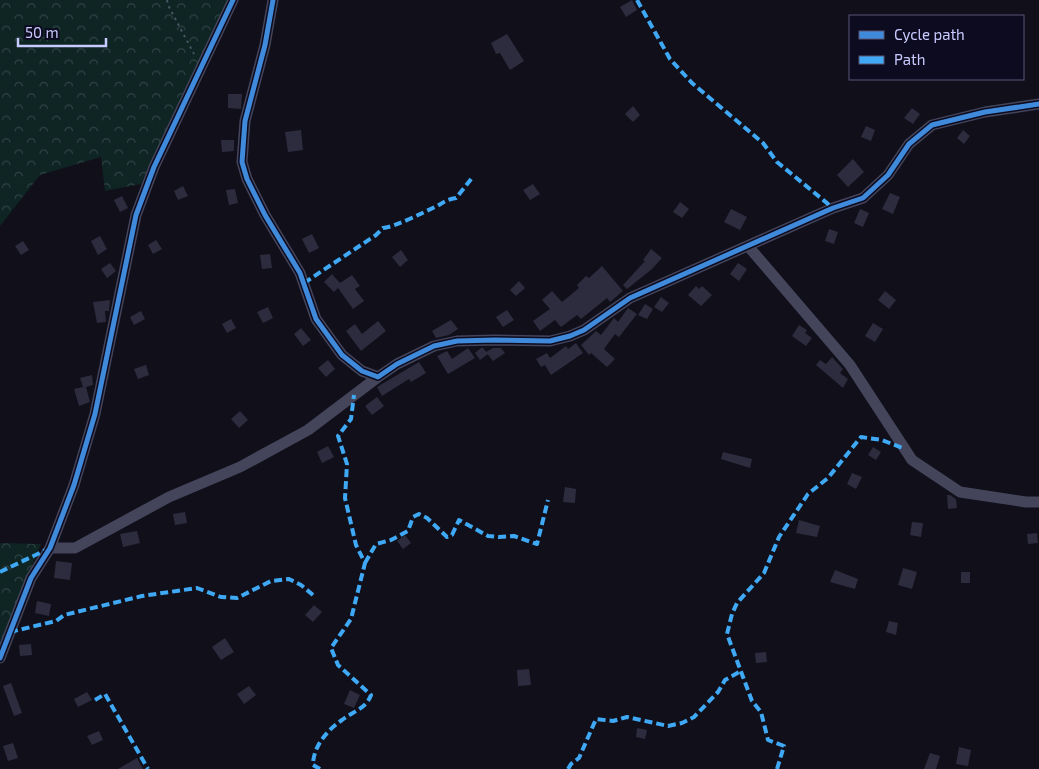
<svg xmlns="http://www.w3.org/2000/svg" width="1039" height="769" viewBox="0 0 1039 769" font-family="'Exo 2',sans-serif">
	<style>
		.forest { fill: url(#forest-crowns) }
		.building { fill: #2d2c3e }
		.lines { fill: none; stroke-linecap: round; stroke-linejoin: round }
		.path { stroke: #445661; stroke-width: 2; stroke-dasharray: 2.5 4; stroke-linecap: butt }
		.street { stroke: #44455b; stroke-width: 11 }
		.quiet { stroke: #3fa9f5; stroke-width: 4; stroke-dasharray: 8 4; stroke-linecap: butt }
		.cycleway-casing { stroke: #0c0b1f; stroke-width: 8 }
		.cycleway { stroke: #408adc; stroke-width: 5 }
	</style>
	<defs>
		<pattern id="forest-crowns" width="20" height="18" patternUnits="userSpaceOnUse" patternTransform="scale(1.25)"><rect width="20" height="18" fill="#0e2524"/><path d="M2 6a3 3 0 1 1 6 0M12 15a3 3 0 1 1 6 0" fill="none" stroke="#304345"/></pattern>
	</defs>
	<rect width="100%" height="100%" fill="#100f1a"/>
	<!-- forest -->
	<path class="forest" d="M0 0H230L141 184 105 191 101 157 40 175 0 226Z
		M0 543 41 544 0 645Z"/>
	<!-- building -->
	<path class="building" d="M632 0 637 10 626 17 620 7Z
		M507 34 524 61 510 70 500 53 496 54 491 43Z
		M228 94H242L241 109 228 108Z
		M633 106 640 115 633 122 625 114Z
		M912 108 920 114 913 124 904 118Z
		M866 126 875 130 871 141 861 137Z
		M301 130 303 150 288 152 285 132Z
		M963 130 970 136 964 144 957 138Z
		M221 140H234V151L222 152Z
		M853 159 864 172 848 187 837 175Z
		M533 184 540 194 530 200 523 190Z
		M183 186 188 196 178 200 174 191Z
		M235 189 238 203 229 205 226 190Z
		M890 193 900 197 893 214 882 209Z
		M122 196 128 208 120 212 114 200Z
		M680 202 689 209 682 218 673 212Z
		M731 209 747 217 740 230 724 222Z
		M860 209 869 213 863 227 854 223Z
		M829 229 838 232 834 244 825 241Z
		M312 234 319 248 309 253 302 239Z
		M100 236 107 249 98 255 91 241Z
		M156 240 162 249 153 254 148 245Z
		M23 241 29 250 21 255 15 246Z
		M651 249 662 258 652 269 627 289 623 285 645 261 643 260Z
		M401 250 408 260 400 267 392 257Z
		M270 254 272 268 262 269 260 255Z
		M110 263 116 271 107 278 101 269Z
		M738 263 747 269 739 281 730 274Z
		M602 266 623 291 610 302 607 298 581 319 577 315 561 327 555 320 540 331 533 321 550 309 542 300 552 291 562 302 579 288 577 285 586 276 589 278Z
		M332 274 340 283 352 275 360 286 355 289 364 301 353 309 338 288 334 292 324 282Z
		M519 281 525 288 516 296 510 290Z
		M696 286 699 289 702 286 712 295 701 306 688 295Z
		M885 291 896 300 889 309 878 300Z
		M661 297 669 303 662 312 654 307Z
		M110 300 109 311H105L106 322 97 323 93 302Z
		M645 304 653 309 647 319 638 315Z
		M268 307 273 318 263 323 257 312Z
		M628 308 637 314 619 337 615 334 604 349 615 359 607 367 591 353 589 355 581 345 596 331 601 335 614 318 618 322Z
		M507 310 514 320 503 327 496 317Z
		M141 311 145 319 134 325 130 317Z
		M231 319 236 328 227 333 222 324Z
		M451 320 458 329 449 335 436 338 432 331Z
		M378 321 386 331 361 351 346 331 355 324 362 334Z
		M873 323 883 329 875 342 865 336Z
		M799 325 807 330 805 333 812 338 806 346 792 336Z
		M301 328 311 340 303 346 294 334Z
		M576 343 583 353 551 375 545 365 541 367 536 359 547 353 550 358 566 346 568 349Z
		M468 348 475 358 448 374 437 356 447 351 452 359Z
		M481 348H483L488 354 480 360 475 353Z
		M493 348H501L505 353 493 361 486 352Z
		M832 357 843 369 840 373 848 379 843 388 816 365 820 360 826 364Z
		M328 360 335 369 326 377 318 368Z
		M419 362 426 373 411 382 409 379 382 396 377 387Z
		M146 365 149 375 138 379 134 369Z
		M92 375 93 385 86 387 90 402 79 406 74 389 83 387 80 378Z
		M377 397 384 406 372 415 365 406Z
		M240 411 248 420 239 428 231 419Z
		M328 446 334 457 322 463 317 452Z
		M873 447 881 452 876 460 868 455Z
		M723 452 752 459 750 468 721 459Z
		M852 473 862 477 856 489 847 484Z
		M565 487 576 489 575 503 563 502Z
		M947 495H950L956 499 957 508 948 509Z
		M185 512 187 523 175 525 173 514Z
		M799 520 820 526 817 537 796 533Z
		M912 522 923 523 921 537 910 535Z
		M137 531 140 543 123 547 120 534Z
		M1037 533 1038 543 1028 544 1027 534Z
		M405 535 411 543 403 549 397 541Z
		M56 561 72 563 70 580 54 578Z
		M903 568 917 572 912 589 898 585Z
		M835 570 858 579 855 589 830 582Z
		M961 572H970V583H961Z
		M37 601 51 604 49 616 35 613Z
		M314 605 322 612 313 622 305 615Z
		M889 621 898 623 896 635 886 632Z
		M225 638 234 652 221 660 212 647Z
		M31 644 32 655 20 656 19 645Z
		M766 652 767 662 756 663 755 653Z
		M529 669 531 685 518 686 517 670Z
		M11 683 22 713 14 716 3 686Z
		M249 686 256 695 244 704 237 694Z
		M350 690 360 695 354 708 344 704Z
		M87 692 92 700 78 707 74 699Z
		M637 728 647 730 645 739 636 737Z
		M99 731 103 740 92 745 87 736Z
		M13 743 18 758 8 761 3 746Z
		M959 747 971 750 968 766 956 764Z
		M930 753 940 756 936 769H924Z
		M137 758 143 769H118Z"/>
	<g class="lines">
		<!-- path -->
		<path class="path" d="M167 0 168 5 194 54"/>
		<!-- street -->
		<path class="street" d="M273 0 265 45 245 121 242 162 247 179 265 215 300 273 316 319 342 355 362 371 378 377 397 364 434 346 457 341 494 340 550 341 570 336 584 330 630 298 833 208 863 198 888 175 909 144 932 125 985 112 1039 104
			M748 246 850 365 912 460 960 492 1026 502H1039
			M50 548H75L169 497 240 467 308 430 378 377
			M0 658 31 578 50 548 74 485 95 414 136 215 154 167 233 0"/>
		<!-- quiet -->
		<path class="quiet" d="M637 0 670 59 692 83 763 143 777 162 833 208
			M304 283 376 235 383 228C395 227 422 213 435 207 443 203 447 199 456 198L472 178
			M365 563 376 544 391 540 408 531 413 517 419 514 427 518 447 537 452 535 459 520 488 536 499 537 514 536 537 544 548 500
			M0 572 48 549
			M10 632 56 621 64 615 142 596 197 588 221 597 237 598 271 581 289 579 301 585 313 595
			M95 700 105 694 148 769
			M320 769 313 765C313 747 327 730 342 720 353 711 366 709 371 695L338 665 331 648 351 619 365 563 356 545 345 498 347 464 338 436 351 419 354 395
			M568 769 571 764 579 758 596 719 613 721 627 717 668 726 682 723 694 717 718 692 725 680 741 671
			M777 769 784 746 768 740 761 712 752 701 727 634 732 614 737 603 764 573 779 537 808 494 828 478 861 437 882 440 905 449"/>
		<defs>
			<path id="cycleway" d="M273 0 265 45 245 121 242 162 247 179 265 215 300 273 316 319 342 355 362 371 378 377 397 364 434 346 457 341 494 340 550 341 570 336 584 330 630 298 833 208 863 198 888 175 909 144 932 125 985 112 1039 104
				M0 658 31 578 50 548 74 485 95 414 136 215 154 167 233 0"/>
		</defs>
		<!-- cycleway casing -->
		<use href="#cycleway" class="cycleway-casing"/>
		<!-- cycleway -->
		<use href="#cycleway" class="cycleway"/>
	</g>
	<!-- legend -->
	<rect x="849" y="15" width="175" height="65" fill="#0c0b1f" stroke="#585779"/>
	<rect x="859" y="31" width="25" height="8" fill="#408adc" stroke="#585779"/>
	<text x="894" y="40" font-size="15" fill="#c9caff">Cycle path</text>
	<rect x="859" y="56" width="25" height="8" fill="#3fa9f5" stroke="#585779"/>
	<text x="894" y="65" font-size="15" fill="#c9caff">Path</text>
	<!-- scale -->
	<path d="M18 38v8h88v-8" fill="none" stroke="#c9caff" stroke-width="2.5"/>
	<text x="25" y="38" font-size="15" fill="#c9caff" stroke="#0c0b1f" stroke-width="4" paint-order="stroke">50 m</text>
</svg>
